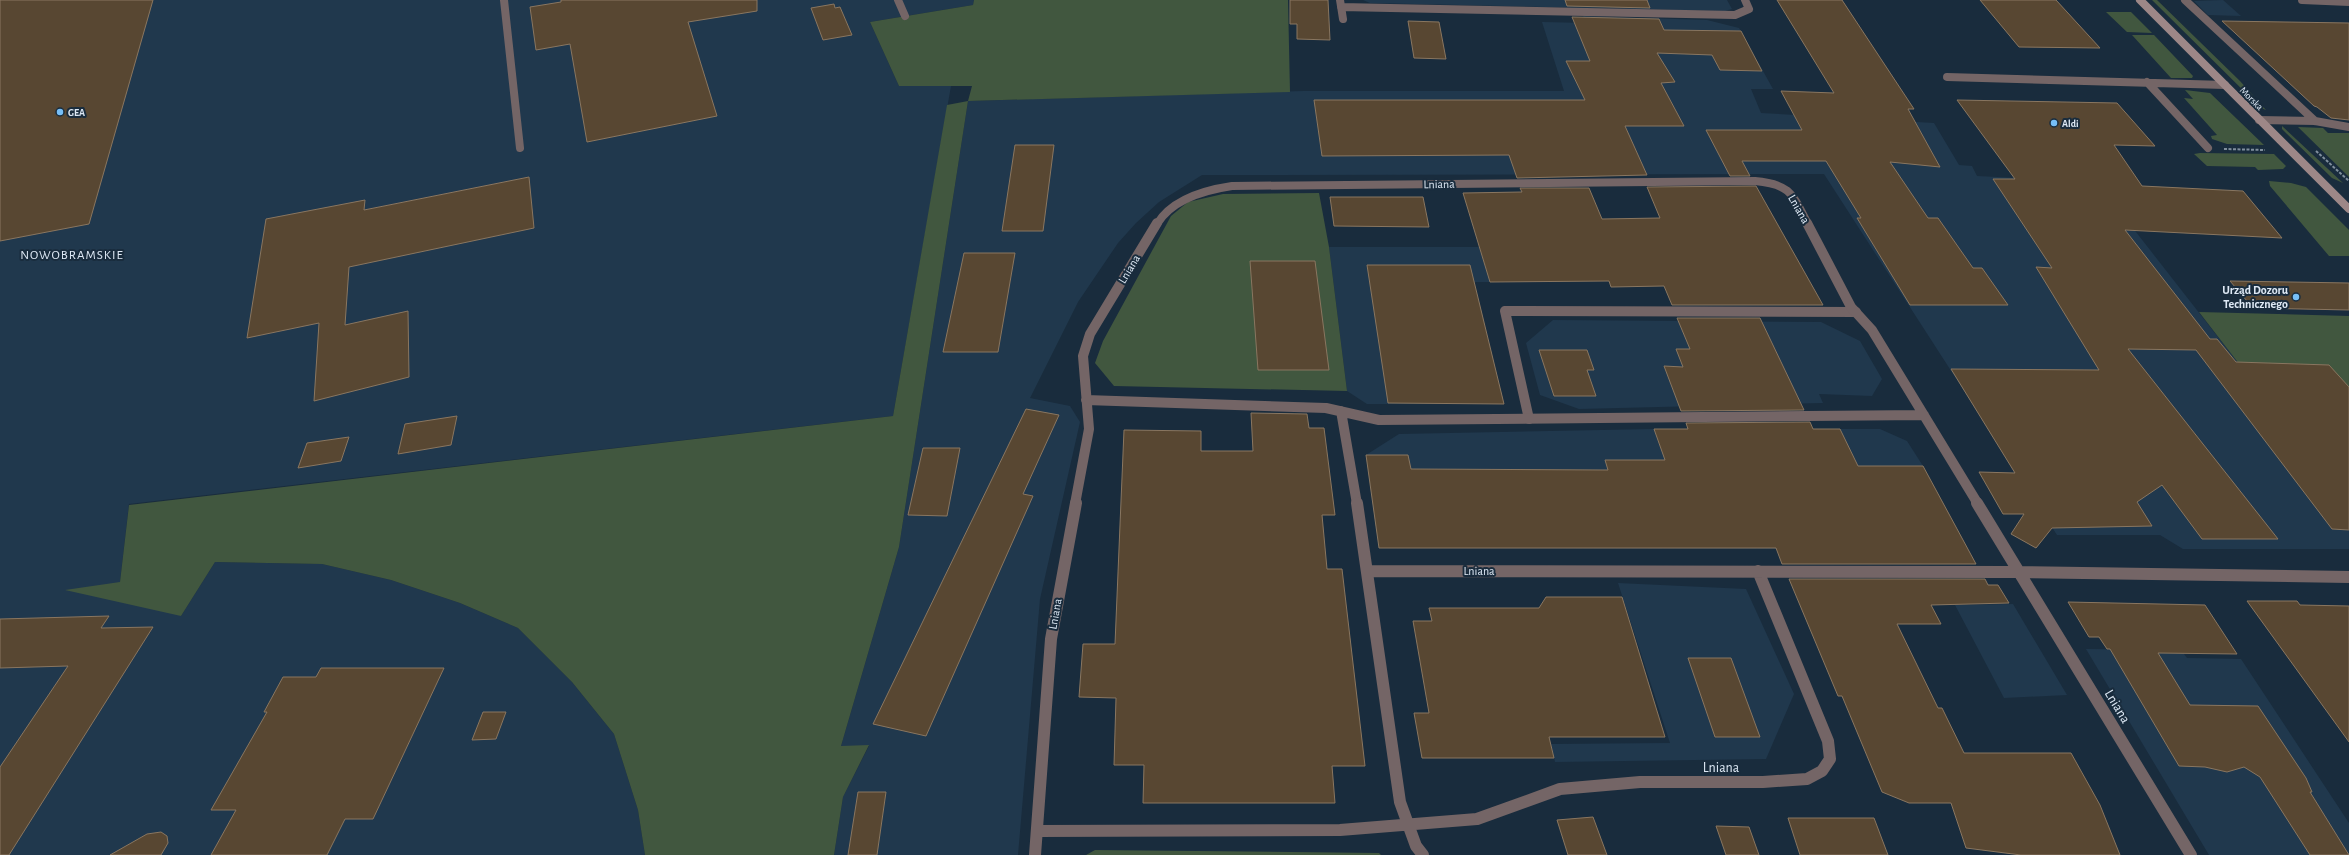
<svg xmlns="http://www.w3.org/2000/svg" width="2349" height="855" viewBox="0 0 2349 855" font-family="'Alegreya Sans',sans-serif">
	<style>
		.built { fill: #20384d }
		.green { fill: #41573f }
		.building { fill: #584732; stroke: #897660 }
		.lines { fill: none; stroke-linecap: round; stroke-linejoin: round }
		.path { stroke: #808f9d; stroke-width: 2; stroke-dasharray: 3 1.5; stroke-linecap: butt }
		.lane-far1 { stroke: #746566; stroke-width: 8 }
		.lane { stroke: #746566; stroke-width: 10 }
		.street-far2 { stroke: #746566; stroke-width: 8 }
		.street-far1 { stroke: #746566; stroke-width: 10 }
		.street { stroke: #746566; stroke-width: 12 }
		.secondary { stroke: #9d8787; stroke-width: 8 }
		.poi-dot { fill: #77bff7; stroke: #192c3d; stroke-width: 1.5 }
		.labels { text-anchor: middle; stroke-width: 4; stroke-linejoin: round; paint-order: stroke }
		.far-street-label { font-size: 10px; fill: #dee9f5; stroke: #192c3d }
		.far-poi-label { font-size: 10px; font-weight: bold; fill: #dee9f5; stroke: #192c3d; text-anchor: start }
		.street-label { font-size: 12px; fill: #dee9f5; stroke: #192c3d }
		.poi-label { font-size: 12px; font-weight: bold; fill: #dee9f5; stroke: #192c3d; text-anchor: end }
		.neighbourhood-label { font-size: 13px; letter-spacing: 1px; fill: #dee9f5; stroke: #192c3d }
		.near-street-label { font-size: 14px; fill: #dee9f5; stroke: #192c3d }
	</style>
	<rect width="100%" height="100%" fill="#192c3d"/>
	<!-- built -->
	<path class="built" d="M0 0H974L973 5 870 22 899 86H951L893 416 129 504 120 582 181 616 215 562 322 564 391 580 460 603 518 628 572 682 614 734 638 810 645 855H0Z
		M1363 0H1727L1732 9 1725 11 1370 3Z
		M2223 0 2241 16 2208 15 2194 1Z
		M1583 16 1707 20 1739 28 1773 89H1751L1761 113 1934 123 1959 165 1972 166 1977 176 2097 182 2349 505V549H2183L2160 535H2057L1824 174 1202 175 1159 202 1136 223 1118 243 1078 302 1030 398 1070 406 1080 422 1040 599 1018 855H834L843 797 869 746H841L899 547 968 101 1304 91H1564L1542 22 1586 23Z
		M1329 247H1479L1490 282H1474L1504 404H1367L1347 391Z
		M1553 320 1821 322 1860 341 1882 379 1872 396 1819 394 1823 403 1579 409 1540 395 1526 343Z
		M1654 429H1880L1907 441 1923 466 1968 549 1379 548 1366 455 1399 434Z
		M1618 583 1746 589 1794 694 1766 759 1555 762 1551 744 1670 743Z
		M2013 604 2067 695 2004 698 1955 605Z
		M2086 649 2181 650 2187 658 2241 659 2349 823V855H2209Z"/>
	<!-- green -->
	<path class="green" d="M974 0H1288L1290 92 968 101 899 547 841 746 869 745 843 797 834 855H645L638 810 614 734 572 682 518 628 460 603 391 580 322 564 215 562 181 616 65 590 120 582 129 505 893 416 947 105 968 101 972 86H899L870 22 973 5Z
		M2152 0H2157L2240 81 2266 110 2261 108Z
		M2106 12H2131L2152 33 2127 32Z
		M2132 35H2154L2193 76 2192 78H2171Z
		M2185 90 2210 93 2264 145 2227 144 2212 139 2211 136 2217 135 2184 98 2193 99Z
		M2282 126 2343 183 2332 178 2282 129Z
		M2298 127 2323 128 2328 133H2349V177Z
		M2200 153 2274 154 2286 166 2283 169 2258 170 2255 167 2207 166 2194 154Z
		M2269 181 2291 183 2306 187 2349 230V256H2329L2270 186Z
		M1319 193 1329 247 1347 391 1114 386 1095 363 1103 341 1171 216 1188 202 1223 194Z
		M2199 312 2349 316V466L2243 369Z
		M1095 850 1379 853 1381 855H1086Z"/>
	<!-- building -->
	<path class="building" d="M0 0H153L89 224 0 241Z
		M561 0H757V11L688 22 717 116 587 142 570 44 536 50 530 7 561 2Z
		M1290 0H1328L1330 40 1297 39V24H1290Z
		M1565 0H1647L1650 8 1567 6Z
		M1777 0H1842L1914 109H1908L1940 167 1890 162 1928 218H1938L1973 268H1982L2008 305H1910L1857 218H1861L1826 161H1742L1750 176H1730L1706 130H1802L1781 91 1834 93Z
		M1980 0H2056L2100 48 2019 47Z
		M834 4 835 8 840 7 852 35 823 40 811 8Z
		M1572 17 1659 19 1664 30 1741 31 1762 71 1720 70 1712 55 1657 53 1675 82 1661 83 1684 126H1625L1647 175 1517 178 1509 155 1322 156 1314 100H1585L1566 61H1590Z
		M1408 21 1439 22 1446 59 1414 58Z
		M2222 21 2349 23V120L2331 118 2317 107 2314 106Z
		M1957 100 2117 103 2155 146 2114 145 2142 186 2243 191 2282 238 2125 230 2210 339H2217L2236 362 2329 365 2349 387V530L2332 529 2196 350 2128 349 2278 539H2202L2162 485 2137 502 2152 526 2052 528 2036 548 2011 534 2024 514H2003L1979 472 2015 473 1951 369 2099 370 2036 267 2052 268 1993 179H2015Z
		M1015 145H1054L1043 231H1002Z
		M529 177 534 228 349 267 345 325 408 311 409 377 314 401 319 323 247 338 266 219 365 200 364 210Z
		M1756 186 1823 305H1672L1664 286 1611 287 1609 281 1490 282 1463 193 1522 192 1520 188H1589L1602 219 1660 218 1647 187Z
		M1330 197H1423L1429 227 1334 226Z
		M964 253H1015L998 352H943Z
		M1250 261H1315L1329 370H1258Z
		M1367 265H1470L1504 404 1388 403Z
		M2230 281 2349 283V310L2253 308Z
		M1677 318H1760L1804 410 1681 411 1664 366 1683 367 1676 349H1690Z
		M1539 350H1587L1594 370H1587L1596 396H1554Z
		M1026 409 1059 415 1023 494 1033 496 926 736 873 724Z
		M1251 413 1307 414 1309 428H1324L1335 515H1322L1327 569H1342L1365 766H1332L1335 803H1143L1144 765H1114L1116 698 1079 697 1083 644H1115L1124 430 1201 431V451H1253Z
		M457 416 451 445 398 454 405 424Z
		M1810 422 1813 429H1840L1858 466H1923L1976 564H1782L1776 548H1379L1366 455H1408L1411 469 1608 470 1605 460H1665L1654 429H1688L1686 423Z
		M349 437 341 461 298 468 307 443Z
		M923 448H960L947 516 908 515Z
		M1789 579H1985L1988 585H1998L2009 603 1931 605 1941 624H1897L1938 708H1942L1964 753H2071L2100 805 2120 855H2021L1966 848 1951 803H1909L1882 792 1842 696H1838Z
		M1546 597H1622L1665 737H1549L1554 758H1422L1414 713H1429L1413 621H1432L1429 608H1539Z
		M2247 601H2297L2300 605 2349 606V742Z
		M2068 602 2205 605 2237 654 2158 653 2190 705 2258 706 2306 778 2312 792H2310L2349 855H2310L2260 777 2244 767 2227 772 2205 767 2179 766 2110 649H2107L2099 637H2089Z
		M109 616 101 628 153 627 9 855H0V767L68 666 0 668V619Z
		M1688 658H1731L1760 737H1715Z
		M321 668H444L373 819H345L327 855H211L236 810H211L267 712H264L283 677H316Z
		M483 712H506L496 739 472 740Z
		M858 792H886L877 855H848Z
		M1593 817 1607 855H1568L1557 820Z
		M1788 818H1874L1888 855H1800Z
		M1716 826 1749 827 1759 855H1726Z
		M161 832 167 836 168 843 161 855H110L147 834Z"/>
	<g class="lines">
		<!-- path -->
		<path class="path" d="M2224 149 2265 150
			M2316 151 2349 181"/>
		<!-- lane-far1 -->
		<path class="lane-far1" d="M504 0 520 148
			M898 0 905 16
			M1340 0 1343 19
			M2185 0 2315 121
			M2302 0 2349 2
			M1341 7 1735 15 1749 9 1745 0
			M1947 77 2225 85
			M2147 82 2208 148
			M2259 120 2315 121 2349 127"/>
		<!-- lane -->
		<path class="lane" d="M1529 419 1505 311 1856 312"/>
		<!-- street-far2 -->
		<path class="street-far2" d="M1157 224C1172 199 1205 190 1232 186L1755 181C1791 184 1793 195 1808 224"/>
		<!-- street-far1 -->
		<path class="street-far1" d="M1807 223 1851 307 1872 330 1978 504
			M1086 400 1326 408 1379 420 1924 415
			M1341 411 1357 504
			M1075 504 1089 429 1083 356 1090 334 1157 223"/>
		<!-- street -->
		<path class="street" d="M1357 503 1400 802 1416 846 1423 855
			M1977 503 2191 855
			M1368 571 2018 572 2349 577
			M1037 831 1340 830 1477 819 1560 789 1640 782H1763L1807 779 1822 771 1830 759 1828 741 1758 571
			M1035 855 1051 639 1076 503"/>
		<!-- secondary -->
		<path class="secondary" d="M2140 0 2349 209"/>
	</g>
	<!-- markers -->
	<g class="poi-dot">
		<circle cx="60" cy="112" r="4"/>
		<circle cx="2054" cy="123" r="4"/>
		<circle cx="2296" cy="297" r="4"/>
	</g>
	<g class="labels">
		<!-- far-street labels -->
		<g class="far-street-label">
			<text transform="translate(2252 98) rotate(45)" y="4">Morska</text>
		</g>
		<!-- far-poi labels -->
		<g class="far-poi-label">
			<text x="68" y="116">GEA</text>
			<text x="2062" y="127">Aldi</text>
		</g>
		<!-- street labels -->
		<g class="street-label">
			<text transform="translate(1439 184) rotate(-1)" y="4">Lniana</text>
			<text transform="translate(1799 209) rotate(60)" y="4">Lniana</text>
			<text transform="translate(1129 269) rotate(-59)" y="4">Lniana</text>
			<text x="1479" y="575">Lniana</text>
			<text transform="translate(1055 614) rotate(-80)" y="4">Lniana</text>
		</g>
		<!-- poi labels -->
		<g class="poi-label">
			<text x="2288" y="294">Urząd Dozoru<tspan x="2288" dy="14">Technicznego</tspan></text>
		</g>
		<!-- neighbourhood labels -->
		<g class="neighbourhood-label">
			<text x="72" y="259">NOWOBRAMSKIE</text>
		</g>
		<!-- near-street labels -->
		<g class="near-street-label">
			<text transform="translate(2118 706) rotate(59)" y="5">Lniana</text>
			<text x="1721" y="772">Lniana</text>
		</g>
	</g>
</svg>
